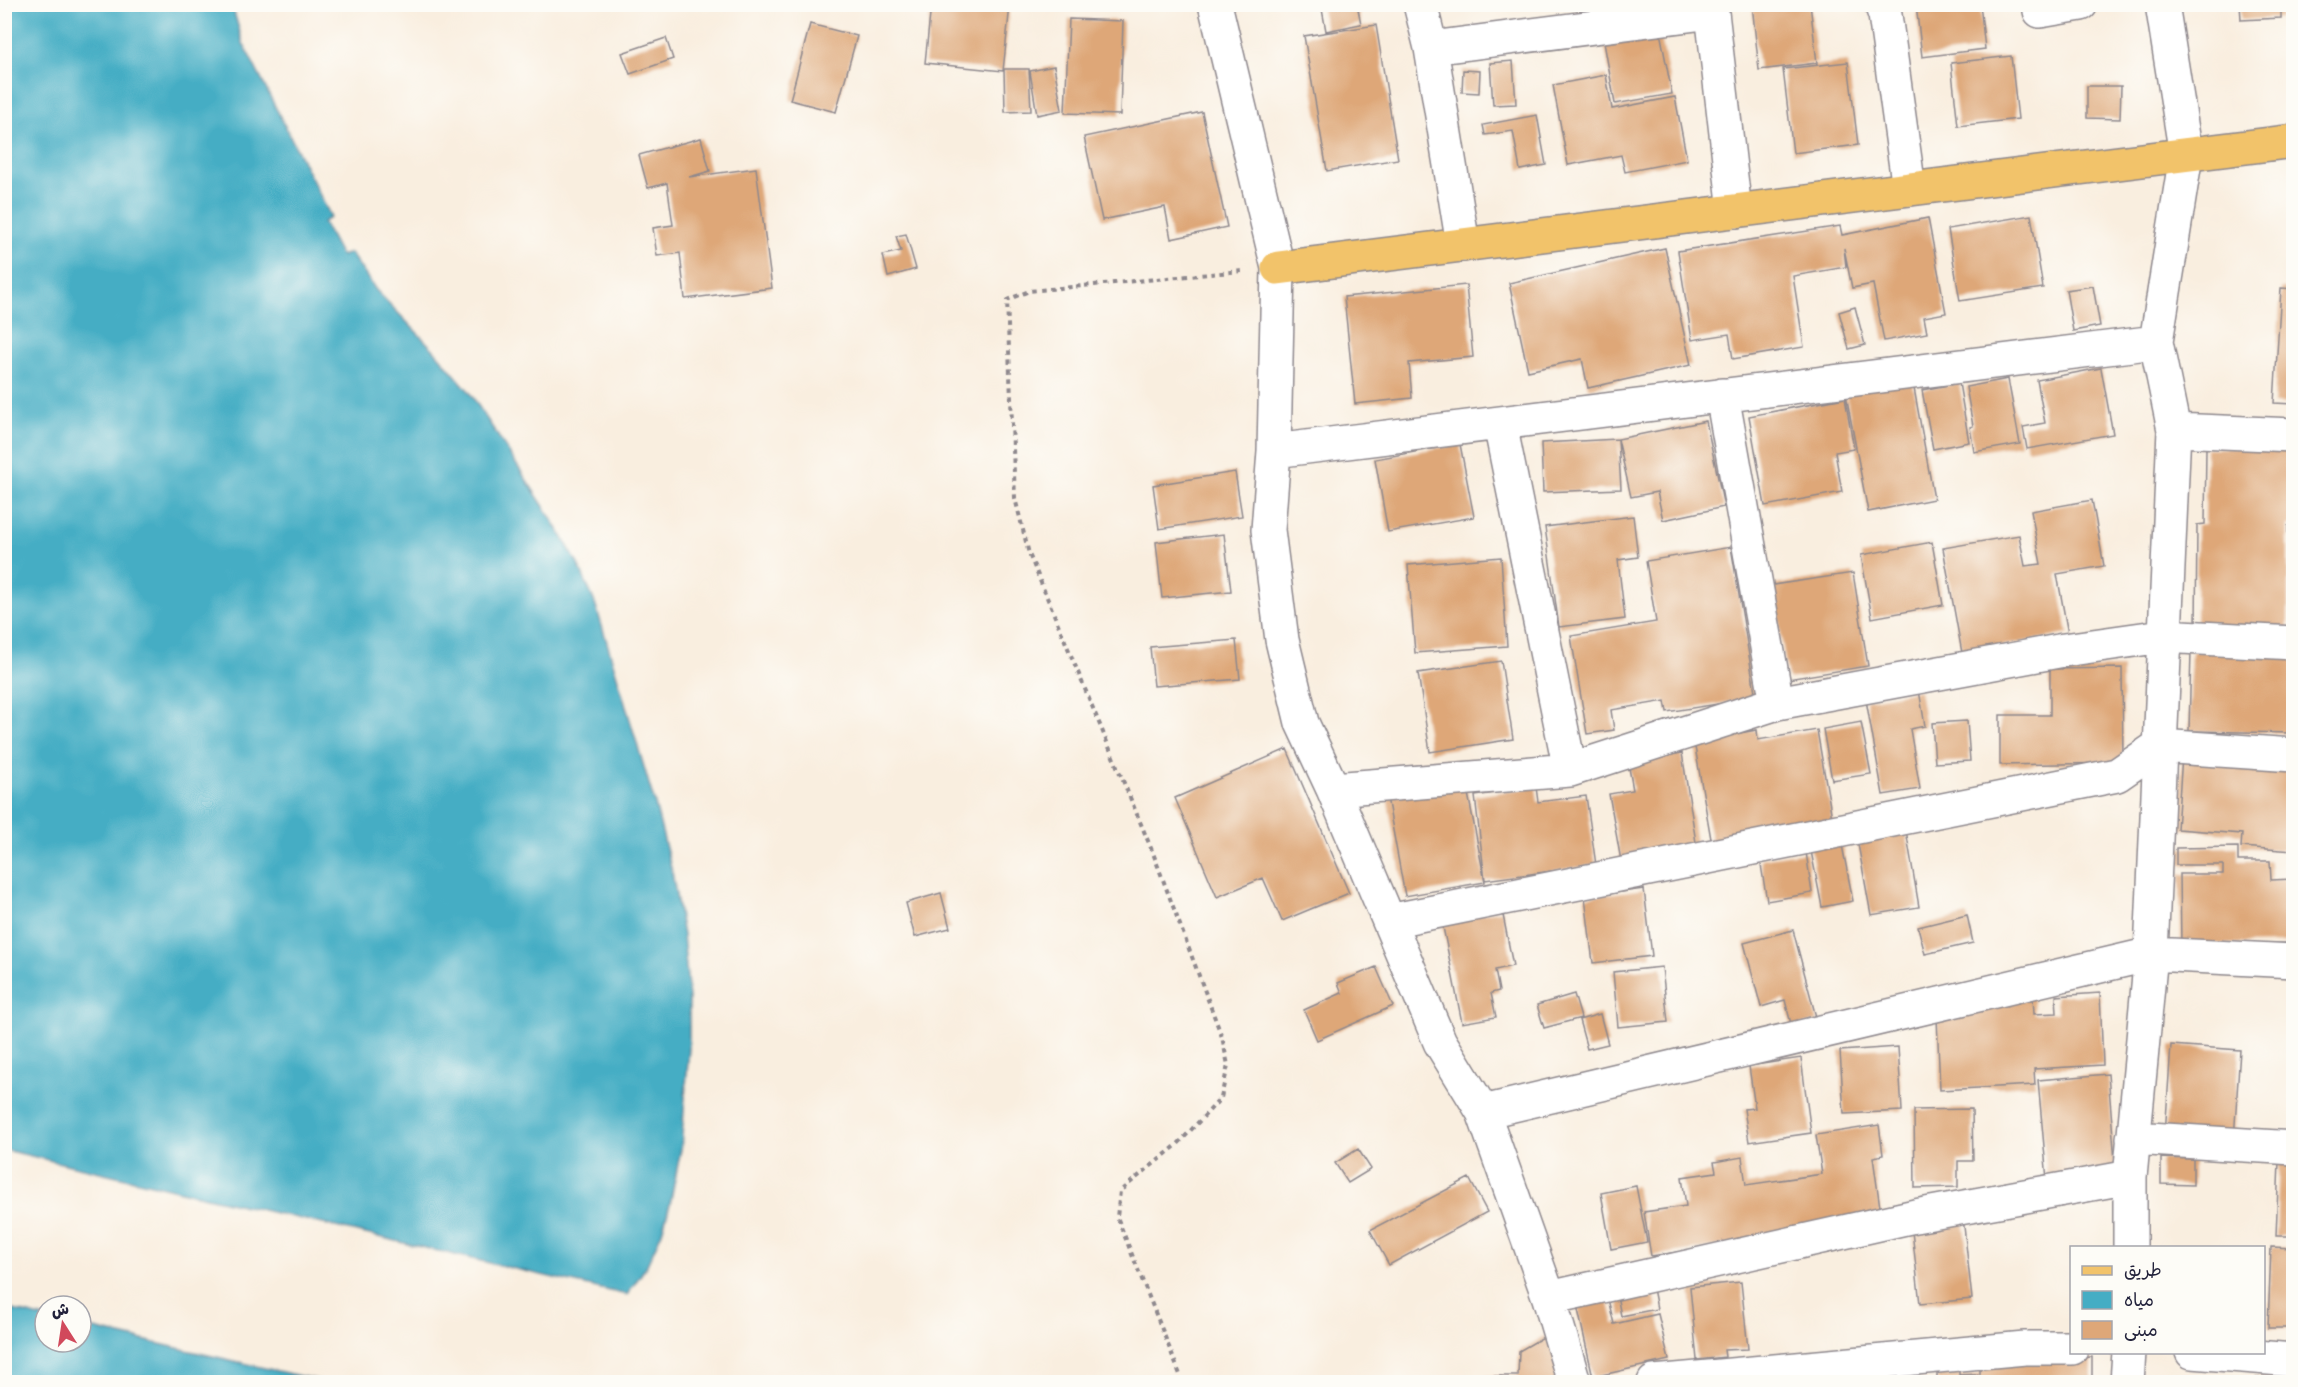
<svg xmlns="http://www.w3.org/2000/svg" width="2298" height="1387" viewBox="0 0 2298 1387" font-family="Mynerve,'Playpen Sans Arabic',sans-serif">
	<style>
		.water { fill: #45adc4; stroke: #346880; stroke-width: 1.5 }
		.building { fill: #dea778 }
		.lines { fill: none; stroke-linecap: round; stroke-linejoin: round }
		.minor-casing { stroke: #8e888d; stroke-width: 36 }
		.major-casing { stroke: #8e888d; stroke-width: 36 }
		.path { stroke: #8e888d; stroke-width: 4; stroke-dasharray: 4.5 4.5; stroke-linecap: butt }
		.minor { stroke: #fff; stroke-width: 33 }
		.major { stroke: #f2c36a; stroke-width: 33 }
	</style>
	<rect width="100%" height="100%" fill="#fdfcf7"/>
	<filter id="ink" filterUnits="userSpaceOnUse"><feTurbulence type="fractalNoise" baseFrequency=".0167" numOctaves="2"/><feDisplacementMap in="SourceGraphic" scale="12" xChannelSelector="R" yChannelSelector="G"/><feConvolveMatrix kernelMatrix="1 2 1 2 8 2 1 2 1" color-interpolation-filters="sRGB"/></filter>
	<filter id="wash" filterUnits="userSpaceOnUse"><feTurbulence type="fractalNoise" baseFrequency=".008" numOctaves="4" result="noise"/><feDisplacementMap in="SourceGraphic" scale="24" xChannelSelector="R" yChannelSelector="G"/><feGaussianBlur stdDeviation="1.35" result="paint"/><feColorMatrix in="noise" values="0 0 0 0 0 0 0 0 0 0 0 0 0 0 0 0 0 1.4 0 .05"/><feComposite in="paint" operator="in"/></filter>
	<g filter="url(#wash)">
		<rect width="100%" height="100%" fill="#f9eedf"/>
		<!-- water -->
		<path class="water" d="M5 4 232 5 243 43 331 217 323 222 341 256 350 253 376 290 434 350 468 390 552 519 578 564 595 603 606 639 655 804 672 872 683 935 689 998V1048L681 1149 670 1204 662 1232 646 1267 627 1295 5 1150Z
			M5 1308 45 1318V1342H81V1326L326 1382H5Z"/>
		<g id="blocks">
			<!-- building -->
			<path class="building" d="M1321 4H1357L1361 24 1326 31Z
				M1752 4H1810L1817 63 1759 70Z
				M1916 4H1980L1985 49 1922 57Z
				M2240 4H2281V18L2241 20Z
				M931 5H1010L1003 71 925 63Z
				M1069 19 1123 21 1120 115 1065 113Z
				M1658 21 1672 94 1615 104 1602 31Z
				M810 24 857 36 836 112 790 100Z
				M1376 25 1398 159 1327 171 1304 36Z
				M666 38 673 59 630 74 622 53Z
				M2011 56 2018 119 1958 126 1951 63Z
				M1513 61 1516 104 1493 105 1490 63Z
				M1848 62 1858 145 1793 153 1783 69Z
				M1054 66 1062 110 1037 115 1030 71Z
				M1004 69H1029L1031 111 1005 112Z
				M1463 70 1480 71 1479 93 1462 92Z
				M1606 75 1612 109 1675 97 1687 160 1625 172 1621 155 1568 165 1553 85Z
				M2087 86H2121L2120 119 2087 118Z
				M1202 112 1227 227 1171 239 1165 207 1102 220 1084 137Z
				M1537 115 1546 165 1520 170 1513 131 1485 135 1483 125Z
				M701 138 710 171 689 177 756 168 772 288 685 299 680 253 657 256 653 228 673 225 667 183 648 188 639 155Z
				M2031 215 2043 288 1960 301 1948 229Z
				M1928 218 1946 313 1924 317 1927 333 1884 341 1873 284 1852 288 1844 248 1846 267 1793 276 1804 347 1733 359 1729 334 1692 340 1678 251 1840 226 1842 235Z
				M906 234 916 269 888 277 883 255 901 251 896 236Z
				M1665 248 1691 365 1588 388 1582 359 1528 371 1509 283Z
				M1466 285 1473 357 1409 363 1412 398 1355 404 1344 297Z
				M2093 286 2100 326 2073 331 2066 290Z
				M2281 288 2294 289V404L2274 403Z
				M1855 307 1865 345 1849 349 1839 312Z
				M2101 368 2113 434 2027 449 2023 427 2045 423 2037 380Z
				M1912 377 1934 499 1868 512 1845 389Z
				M2008 379 2020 444 1974 452 1970 427 1973 426 1966 387Z
				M1959 383 1969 442 1933 449 1922 390Z
				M1845 398 1854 449 1835 452 1842 492 1765 506 1749 416Z
				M1706 421 1724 507 1663 520 1657 492 1631 497 1618 439Z
				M1618 439 1621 489 1543 492 1541 443Z
				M1460 444 1474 517 1388 532 1375 459Z
				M2206 448H2294V526H2288V628L2196 627 2197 525 2205 524Z
				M1235 472 1242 516 1159 529 1153 485Z
				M2092 500 2104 566 2057 574 2068 634 1962 653 1943 548 2019 535 2025 566 2041 564 2031 511Z
				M1633 516 1638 557 1618 560 1625 619 1559 627 1545 527Z
				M1224 534 1231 591 1162 598 1156 542Z
				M1932 542 1943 605 1872 618 1861 555Z
				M1731 547 1756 698 1667 712 1665 701 1611 710 1614 730 1587 734 1571 636 1656 622 1646 561Z
				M1501 557 1507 646 1415 653 1408 565Z
				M1853 573 1868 666 1788 679 1773 585Z
				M1236 640 1240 679 1154 686 1150 647Z
				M2191 651 2294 653V733L2189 731Z
				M1501 661 1513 739 1430 752 1418 673Z
				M2122 668 2123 763 2000 765V715H2050V669Z
				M1919 690 1925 726 1910 729 1920 789 1883 795 1866 700Z
				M1967 721 1970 761 1935 763 1932 723Z
				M1861 722 1871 774 1832 780 1823 729Z
				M1757 730 1758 740 1817 730 1833 824 1712 845 1694 741Z
				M1287 749 1349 893 1282 921 1263 878 1217 897 1175 798Z
				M1682 753 1697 849 1621 861 1609 794 1633 790 1628 762Z
				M2182 756 2294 762V851L2241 847 2242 834 2177 829Z
				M1466 783 1485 882 1405 896 1387 797Z
				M1536 787 1538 802 1586 796 1596 865 1485 880 1475 796Z
				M1905 824 1919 907 1871 915 1856 833Z
				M1841 840 1853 901 1822 907 1810 846Z
				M2238 847V861H2270L2271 880 2294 879V943L2181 945 2180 874H2223V865H2176V848Z
				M1806 852 1812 893 1767 901 1760 859Z
				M1644 889 1652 956 1593 963 1585 897Z
				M941 893 950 928 915 937 906 903Z
				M1502 910 1513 966 1495 970 1499 991 1491 993 1496 1017 1462 1023 1442 922Z
				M1967 915 1973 943 1925 954 1918 927Z
				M1793 930 1817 1021 1792 1028 1785 1000 1761 1007 1744 943Z
				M1376 967 1393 1006 1317 1040 1304 1010 1342 993 1338 983Z
				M1662 967 1668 1022 1618 1027 1613 972Z
				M2100 993 2103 1065 2034 1069 2035 1085 1940 1090 1937 1017 2033 997 2034 1014 2057 1013 2056 996Z
				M1574 994 1581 1018 1544 1028 1537 1005Z
				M1600 1014 1608 1044 1587 1049 1579 1020Z
				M2171 1045 2240 1050 2234 1139 2165 1135Z
				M1898 1047 1902 1111 1844 1114 1840 1051Z
				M1801 1058 1811 1133 1749 1142 1744 1109 1755 1108 1749 1066Z
				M2108 1074 2116 1174 2047 1180 2038 1080Z
				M1972 1109 1973 1161H1958V1187L1915 1188 1914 1110Z
				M1879 1125 1883 1155 1873 1157 1882 1222 1651 1256 1644 1212 1686 1206 1682 1177 1716 1172 1714 1162 1742 1157 1746 1185 1822 1174 1816 1135Z
				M1358 1149 1371 1169 1348 1183 1335 1163Z
				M2161 1158 2193 1159V1185L2161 1184Z
				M2279 1161 2294 1162V1236H2276Z
				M1469 1178 1487 1212 1389 1265 1370 1230Z
				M1636 1186 1647 1242 1611 1249 1601 1193Z
				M1963 1217 1972 1299 1920 1304 1911 1222Z
				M2271 1247 2294 1248V1328H2268Z
				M1741 1282 1748 1349 1724 1350 1725 1357 1697 1360 1690 1287Z
				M1652 1283 1657 1309 1621 1316 1616 1290Z
				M1608 1299 1614 1324 1658 1314 1669 1360 1593 1377 1577 1305Z
				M1545 1336 1572 1382H1475L1487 1376H1518L1519 1351Z
				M2092 1357V1382H1937V1362L1959 1361V1375L1980 1374V1359Z
				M1855 1377H1894V1382H1855Z
				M2256 1378 2294 1379V1382H2256Z"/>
		</g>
	</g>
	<g filter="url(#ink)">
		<use href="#blocks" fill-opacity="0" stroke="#8e888d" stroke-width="1.5"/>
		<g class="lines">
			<defs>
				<path id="minor" d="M1215 4 1278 268 1274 451 1268 530 1282 640 1302 723 1333 789 1440 1042 1483 1112 1549 1298 1574 1382
					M1420 4 1431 48 1463 245
					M1711 4 1735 211
					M1881 4 1885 15 1909 189
					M2039 4 2040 11 2081 4
					M1431 48 1712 12
					M1722 395 1777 703
					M1500 424 1570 770
					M2174 430 2294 435
					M1274 451 2156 342
					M1333 789 1570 770 1777 703 2064 650 2163 636 2294 643
					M1389 921 2117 775 2159 746 2294 755
					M1483 1112 2151 954 2294 961
					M2133 1138 2294 1148
					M2130 1248V1177L2151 954 2174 430 2156 342 2186 155 2162 4
					M1549 1298 1915 1216 2130 1177
					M2192 1352 2294 1360
					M1654 1382 2025 1348H2072
					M2127 1382 2129 1352"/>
				<path id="major" d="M1278 268 2294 141"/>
			</defs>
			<!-- minor casing -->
			<use href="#minor" class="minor-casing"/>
			<!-- major casing -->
			<use href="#major" class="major-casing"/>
			<!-- path -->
			<path class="path" d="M1183 1382 1117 1217 1120 1191 1177 1145 1221 1098 1228 1065 1222 1037 1153 853 1029 554 1015 498 1007 300 1029 291 1242 271"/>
			<!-- minor -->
			<use href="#minor" class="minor"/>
			<!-- major -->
			<use href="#major" class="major"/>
		</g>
	</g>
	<!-- margin -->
	<rect width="2298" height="1387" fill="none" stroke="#fdfcf7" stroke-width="24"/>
	<!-- legend -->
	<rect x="2070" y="1246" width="195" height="108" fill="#fdfcf7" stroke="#a5a5ac" stroke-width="1.5"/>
	<rect x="2082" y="1266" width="30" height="9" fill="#f2c36a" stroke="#a5a5ac" stroke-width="1.5"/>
	<text x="2124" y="1276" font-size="18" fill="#22223b">طريق</text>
	<rect x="2082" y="1291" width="30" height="18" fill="#45adc4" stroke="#a5a5ac" stroke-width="1.5"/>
	<text x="2124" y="1306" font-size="18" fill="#22223b">مياه</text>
	<rect x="2082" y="1321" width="30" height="18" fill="#dea778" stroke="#a5a5ac" stroke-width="1.5"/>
	<text x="2124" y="1336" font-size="18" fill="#22223b">مبنى</text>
	<!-- north arrow -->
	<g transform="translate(63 1324) rotate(348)"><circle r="28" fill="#fdfcf7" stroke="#a5a5ac" stroke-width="1.5"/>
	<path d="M0-4.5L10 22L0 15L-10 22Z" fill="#d1495b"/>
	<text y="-9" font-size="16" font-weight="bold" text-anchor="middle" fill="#22223b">ش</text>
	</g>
</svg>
